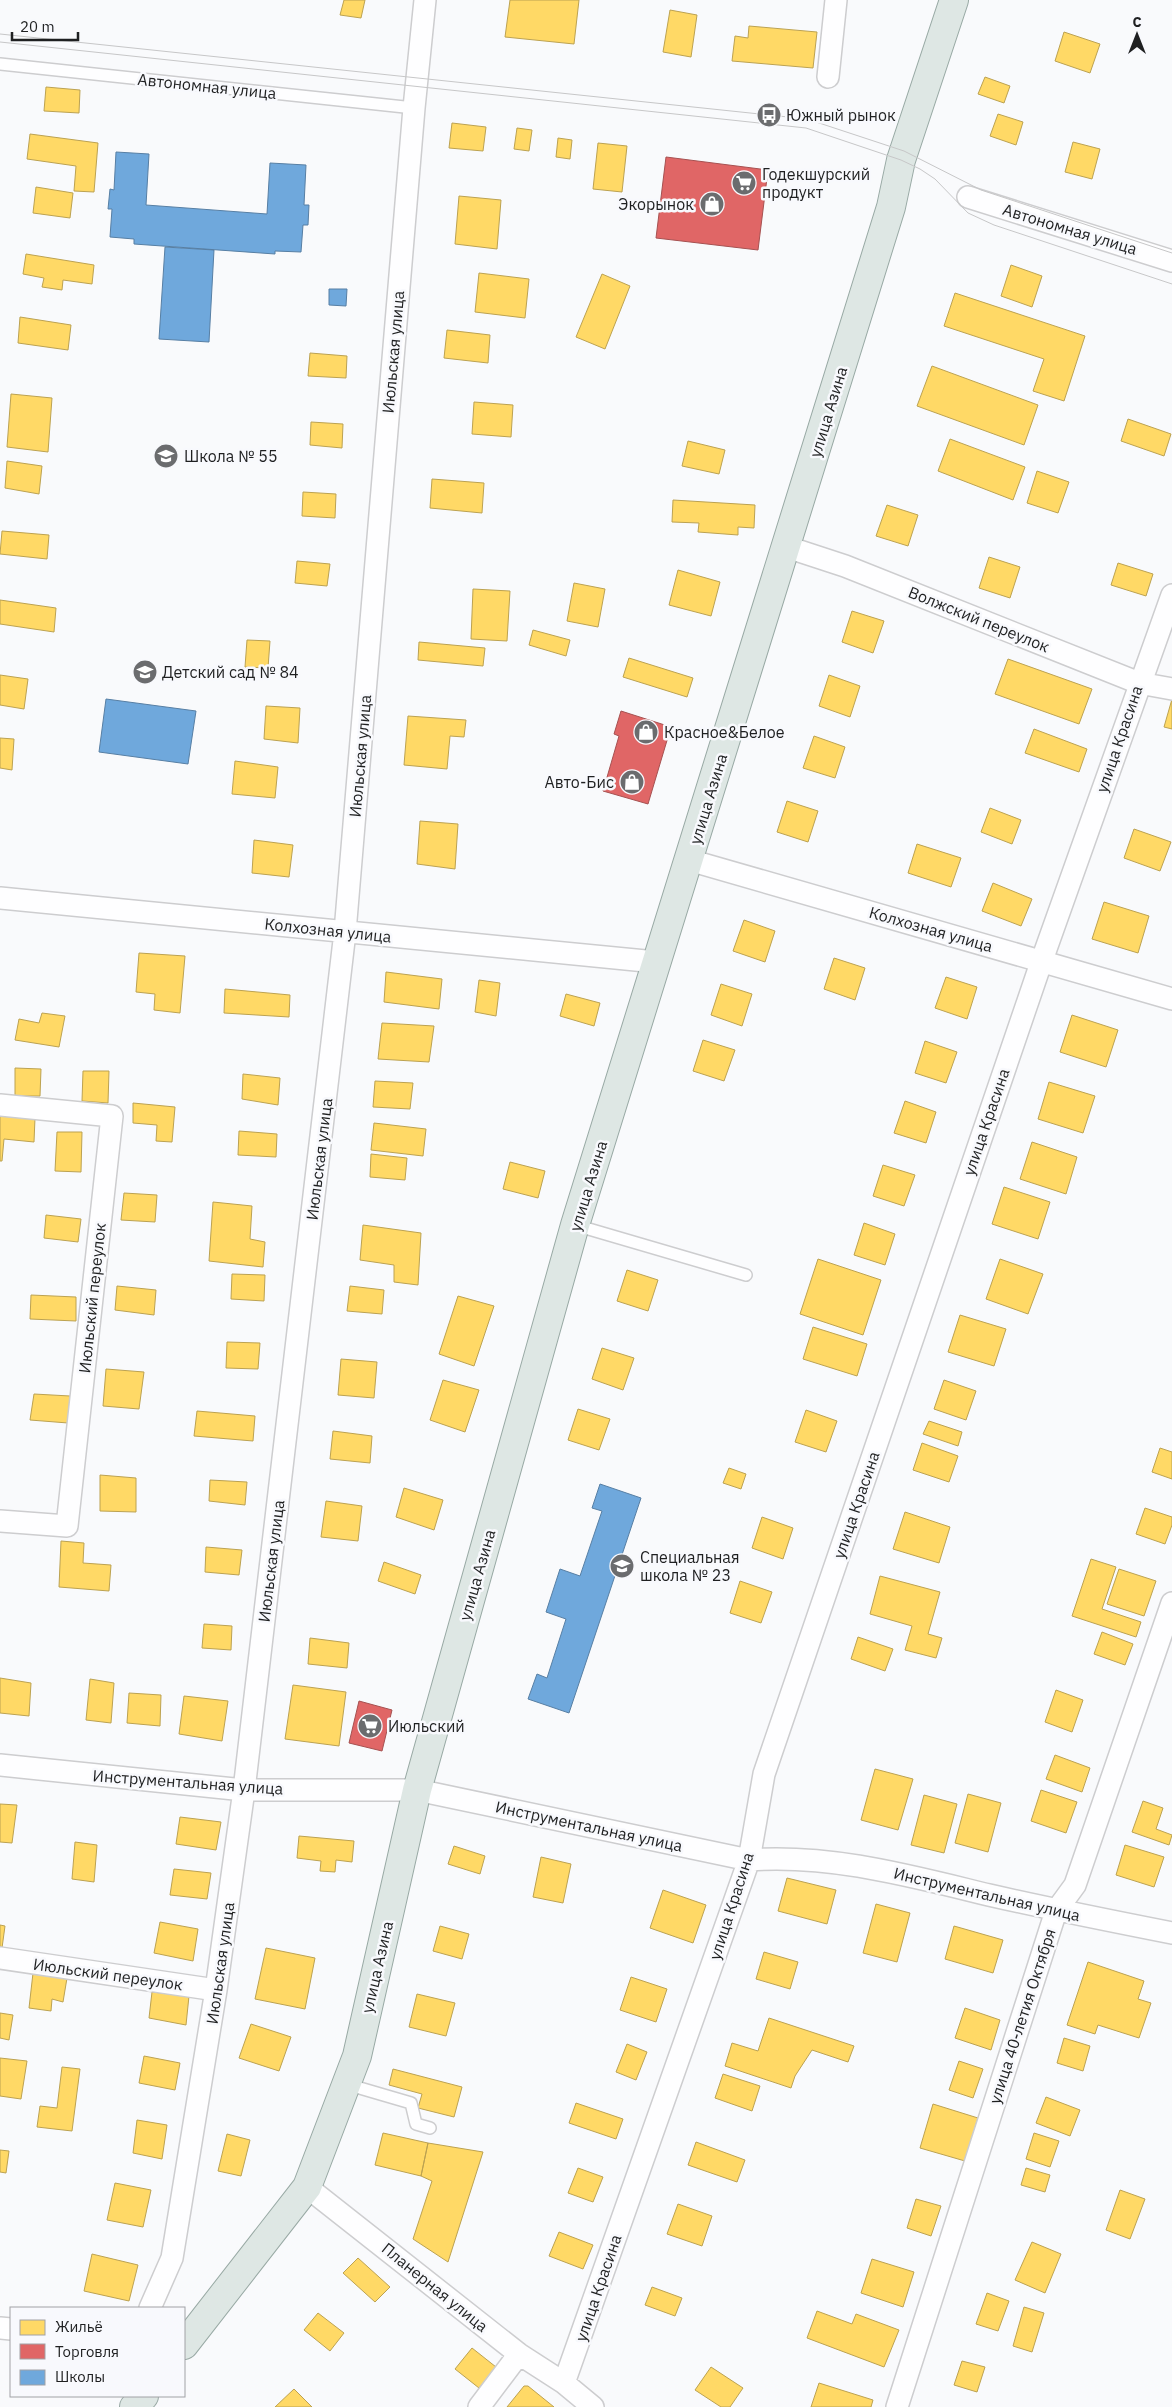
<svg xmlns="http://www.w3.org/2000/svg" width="1172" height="2407" viewBox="0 0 1172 2407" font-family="'IBM Plex Sans',sans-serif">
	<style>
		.homes { fill: #ffd966; stroke: #bca251 }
		.shops { fill: #e06666; stroke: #a65151 }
		.schools { fill: #6fa8dc; stroke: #577fa4 }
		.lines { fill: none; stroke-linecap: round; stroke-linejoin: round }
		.service-casing { stroke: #cdcdcf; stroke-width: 14 }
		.minor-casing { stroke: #cdcdcf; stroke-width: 24 }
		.primary-casing { stroke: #98a9a4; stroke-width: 30 }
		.service { stroke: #fefeff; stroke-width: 11 }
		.minor { stroke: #fefeff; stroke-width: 21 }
		.primary { stroke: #dee7e4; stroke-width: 28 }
		.tram { stroke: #c7c7c8; stroke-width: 1 }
		.labels { text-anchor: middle; stroke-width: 5; stroke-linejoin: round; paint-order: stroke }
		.street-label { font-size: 16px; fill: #1f2021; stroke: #f8f9fd }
		.poi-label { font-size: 16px; fill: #1f2021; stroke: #f8f9fd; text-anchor: start }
	</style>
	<rect width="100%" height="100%" fill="#f9fafc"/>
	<!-- homes -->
	<path class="homes" d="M344 0H365L361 18 340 15Z
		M510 0H579L574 44 505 37Z
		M670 10 697 15 691 57 663 52Z
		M749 26 817 32 813 68 732 61 735 36 748 38Z
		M1064 32 1100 44 1090 73 1055 61Z
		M985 77 1010 86 1004 103 978 94Z
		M46 87 80 90 79 113 44 111Z
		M998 114 1023 122 1016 145 990 136Z
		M452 123 486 127 483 151 449 148Z
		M517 128 532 130 529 151 514 149Z
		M30 134 98 143 94 192 74 191 76 166 27 159Z
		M558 138 572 140 570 159 556 157Z
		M1073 142 1100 149 1092 179 1065 172Z
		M598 143 627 146 622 192 593 189Z
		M36 187 73 193 70 218 33 213Z
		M459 196 501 200 497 249 455 244Z
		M26 254 94 265 92 284 63 280 62 290 42 287 44 278 23 274Z
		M1011 265 1042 276 1032 307 1001 296Z
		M479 273 529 279 525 318 475 312Z
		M602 274 630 286 605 349 576 337Z
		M955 293 1085 336 1064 401 1033 391 1044 359 944 326Z
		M20 317 71 325 68 350 18 343Z
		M447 330 490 335 488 363 444 358Z
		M310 353 347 356 346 378 308 376Z
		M932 366 1038 405 1024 445 917 406Z
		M11 394 52 398 48 452 7 447Z
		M474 402 513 405 511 437 472 434Z
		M1128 419 1171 434 1164 456 1121 441Z
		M311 422 343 424 342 448 310 445Z
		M950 439 1025 467 1013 500 938 471Z
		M688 441 725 450 719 474 682 466Z
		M7 461 42 466 39 494 5 488Z
		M1037 471 1069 482 1058 513 1027 503Z
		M432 479 484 483 482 513 430 508Z
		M303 492 336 494 335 518 302 516Z
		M673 500 755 505 754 528 738 527V535L698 532 699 523 672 522Z
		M887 505 918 515 908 546 876 536Z
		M2 531 49 535 47 559 0 554Z
		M989 557 1020 567 1010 598 979 588Z
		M297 561 330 564 327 586 295 583Z
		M1118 563 1153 574 1146 596 1111 585Z
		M678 570 720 582 711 616 669 605Z
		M574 583 605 589 598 627 567 621Z
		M473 589 510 591 507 641 471 639Z
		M0 600 56 608 54 632 0 624Z
		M852 611 884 621 873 653 842 642Z
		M533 630 570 640 566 656 529 645Z
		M247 640 270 641 268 668 245 667Z
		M419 642 485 648 483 666 418 660Z
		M629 658 693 678 687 697 623 677Z
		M1008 659 1092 689 1079 724 995 694Z
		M0 675 28 679 24 709 0 705Z
		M829 675 860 686 850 717 819 706Z
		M1172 699V729L1164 727Z
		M266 706 300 708 298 743 264 739Z
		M408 716 466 720 464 737 450 736 447 769 404 765Z
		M1034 729 1087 749 1079 772 1025 753Z
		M814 736 845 747 835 778 803 768Z
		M0 738 14 739 12 770 0 768Z
		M235 761 278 767 275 798 232 794Z
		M787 801 818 811 808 842 777 832Z
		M990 808 1021 820 1012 844 981 832Z
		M420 821 458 824 455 869 417 864Z
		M1134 829 1171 842 1160 871 1124 858Z
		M254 840 293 845 289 877 252 873Z
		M917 844 961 858 951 887 908 873Z
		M993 883 1032 899 1021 926 982 911Z
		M1104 902 1149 916 1138 953 1092 939Z
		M744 920 775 931 765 962 733 951Z
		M139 953 185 956 180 1013 154 1010 155 994 136 992Z
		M834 958 865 968 855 1000 824 989Z
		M386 972 442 979 439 1009 384 1002Z
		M946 977 977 987 967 1019 935 1008Z
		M479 980 500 983 496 1016 475 1012Z
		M721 984 752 994 742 1026 711 1015Z
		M225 989 290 995 289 1017 224 1013Z
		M566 994 600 1003 594 1026 560 1016Z
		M42 1013 65 1016 59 1047 15 1040 19 1019 39 1023Z
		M1072 1015 1118 1030 1106 1067 1060 1052Z
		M382 1023 434 1026 429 1062 378 1059Z
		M703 1040 735 1050 724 1081 693 1071Z
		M925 1041 957 1052 946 1083 915 1073Z
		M15 1068 41 1069 40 1096H15Z
		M83 1071H109L108 1103 82 1101Z
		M243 1074 280 1078 278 1105 242 1099Z
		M375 1081 413 1083 410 1109 373 1107Z
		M1049 1082 1095 1096 1083 1133 1038 1119Z
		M905 1101 936 1112 926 1143 894 1133Z
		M133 1103 175 1107 172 1142 156 1141 157 1125 133 1123Z
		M0 1115 35 1118 34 1142 4 1139 2 1161H0Z
		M374 1123 426 1129 423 1156 371 1150Z
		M239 1131 277 1134 276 1157 238 1155Z
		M57 1132H82L81 1172 55 1171Z
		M1032 1142 1077 1157 1066 1194 1020 1179Z
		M371 1154 407 1158 405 1180 370 1177Z
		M510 1162 545 1171 538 1198 503 1189Z
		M883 1165 915 1175 904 1206 873 1196Z
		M1004 1187 1050 1202 1038 1239 992 1224Z
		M124 1193 157 1195 155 1222 121 1220Z
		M213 1202 252 1206 250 1239 265 1242 263 1267 209 1261Z
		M46 1215 81 1219 78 1242 44 1238Z
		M864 1223 895 1234 885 1265 854 1255Z
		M363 1225 421 1233 418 1285 394 1282V1265L360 1260Z
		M818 1259 881 1280 863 1335 800 1314Z
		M1000 1259 1043 1274 1028 1314 986 1299Z
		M627 1270 658 1280 648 1311 617 1301Z
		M232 1274 265 1275 264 1301 231 1299Z
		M117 1286 156 1290 154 1315 115 1310Z
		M350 1286 384 1290 382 1314 347 1311Z
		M31 1295 76 1297V1321L30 1319Z
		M458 1296 494 1306 474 1366 439 1354Z
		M960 1315 1006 1329 994 1366 948 1352Z
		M813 1327 867 1344 857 1376 803 1359Z
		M227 1342 260 1343 258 1369 226 1368Z
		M602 1348 634 1358 623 1390 592 1379Z
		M341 1359 377 1362 374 1398 338 1395Z
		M106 1369 144 1372 139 1409 103 1406Z
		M443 1380 479 1390 465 1432 430 1420Z
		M944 1380 976 1391 966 1420 934 1409Z
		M34 1394 70 1396 68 1423 30 1420Z
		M578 1409 610 1419 599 1450 568 1440Z
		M806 1410 837 1421 826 1452 795 1442Z
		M197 1411 255 1416 253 1441 194 1436Z
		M929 1421 962 1432 958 1446 923 1434Z
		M333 1431 372 1436 370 1463 330 1459Z
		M922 1443 958 1456 949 1482 913 1470Z
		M1160 1448 1172 1452V1479L1152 1472Z
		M729 1468 746 1474 741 1489 723 1483Z
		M100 1475 136 1478V1512L100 1511Z
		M210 1480 247 1482 245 1505 209 1501Z
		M404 1488 443 1500 434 1530 396 1517Z
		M326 1501 362 1506 358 1541 321 1537Z
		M1145 1508 1172 1517V1525L1165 1544 1136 1534Z
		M905 1512 950 1527 939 1563 893 1549Z
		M762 1517 793 1528 783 1559 752 1548Z
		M61 1541 84 1543 83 1563 111 1565 109 1591 59 1587Z
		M206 1547 242 1550 239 1575 205 1572Z
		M1091 1559 1116 1567 1102 1609 1141 1622 1136 1637 1072 1616Z
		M384 1562 421 1575 415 1594 378 1581Z
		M1119 1569 1156 1581 1144 1616 1107 1604Z
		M880 1576 940 1592 928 1634 942 1638 936 1658 905 1650 912 1626 870 1614Z
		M740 1581 772 1592 761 1623 730 1613Z
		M204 1624 232 1626 231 1650 202 1648Z
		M1102 1632 1133 1644 1125 1665 1094 1654Z
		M858 1637 893 1649 885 1671 851 1659Z
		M310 1638 349 1643 347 1668 308 1664Z
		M0 1678 31 1683 29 1716 0 1713Z
		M90 1679 114 1683 111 1723 86 1720Z
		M293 1685 346 1692 339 1746 285 1739Z
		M1056 1690 1083 1700 1072 1732 1045 1722Z
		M129 1693 161 1695 160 1726 127 1723Z
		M184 1696 228 1701 222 1741 179 1734Z
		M1055 1755 1090 1768 1082 1792 1046 1779Z
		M875 1769 913 1779 898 1830 861 1820Z
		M1041 1790 1077 1802 1066 1833 1031 1821Z
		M968 1794 1001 1803 988 1852 955 1843Z
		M924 1795 957 1804 944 1853 911 1845Z
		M1143 1801 1163 1808 1156 1829 1172 1835 1169 1845 1132 1832Z
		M0 1804 17 1805 12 1843 0 1842Z
		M180 1817 221 1822 216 1850 176 1844Z
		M299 1836 354 1841 352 1862 336 1860 335 1872 320 1871 321 1861 297 1858Z
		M75 1842 97 1845 94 1882 72 1879Z
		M1125 1845 1164 1857 1154 1887 1116 1875Z
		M454 1846 485 1856 480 1874 448 1864Z
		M541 1857 571 1864 563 1903 533 1897Z
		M174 1869 211 1873 207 1899 170 1895Z
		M787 1878 836 1890 827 1924 778 1911Z
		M663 1890 706 1905 693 1943 650 1928Z
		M876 1904 910 1913 897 1962 863 1953Z
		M160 1922 198 1929 193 1961 154 1953Z
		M0 1925 5 1926 2 1948H0Z
		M440 1926 469 1934 462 1959 433 1951Z
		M954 1926 1003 1940 993 1973 945 1959Z
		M266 1948 315 1958 305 2009 255 1999Z
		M764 1952 798 1962 790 1989 756 1979Z
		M1088 1962 1144 1981 1138 1999 1151 2003 1139 2038 1098 2025 1095 2034 1067 2025Z
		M33 1973 67 1978 63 2002 52 1999 51 2011 29 2008Z
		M631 1977 667 1989 656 2022 620 2010Z
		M152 1992 189 1996 186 2025 149 2018Z
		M417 1994 455 2003 446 2036 409 2027Z
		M965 2008 1000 2020 991 2050 955 2038Z
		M0 2013 13 2015 9 2040 0 2038Z
		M769 2018 854 2046 848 2062 812 2050 795 2076 791 2088 725 2066 732 2043 758 2051Z
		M251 2024 291 2037 279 2071 239 2058Z
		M1064 2038 1090 2046 1083 2071 1057 2063Z
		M627 2044 647 2052 636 2080 616 2072Z
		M144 2056 180 2063 175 2090 139 2083Z
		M0 2058 27 2061 21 2099 0 2096Z
		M959 2061 983 2069 973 2098 949 2090Z
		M62 2067 80 2069 72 2131 37 2127 40 2106 57 2108Z
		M393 2069 462 2087 454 2117 418 2108 422 2094 389 2085Z
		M723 2074 760 2086 752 2111 715 2098Z
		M1046 2097 1080 2110 1070 2136 1036 2123Z
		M576 2103 623 2119 616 2139 569 2123Z
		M933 2104 978 2118 965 2161 920 2148Z
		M137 2120 167 2125 162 2159 133 2153Z
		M383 2133 428 2143 421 2176 375 2165Z
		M1034 2133 1059 2141 1050 2167 1026 2159Z
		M227 2134 250 2140 241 2176 218 2171Z
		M696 2142 745 2160 737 2182 688 2165Z
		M428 2143 483 2152 448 2262 413 2239 432 2181 421 2176Z
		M0 2150 9 2151 6 2173 0 2172Z
		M578 2168 603 2177 593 2202 568 2193Z
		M1026 2168 1050 2175 1045 2192 1021 2185Z
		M115 2183 151 2190 143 2227 107 2220Z
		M1120 2190 1145 2199 1130 2239 1106 2230Z
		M916 2199 941 2206 931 2236 907 2228Z
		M678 2204 712 2216 702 2246 667 2234Z
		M559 2232 593 2245 583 2269 549 2256Z
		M1032 2242 1061 2254 1045 2293 1015 2280Z
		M92 2254 138 2265 129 2301 84 2291Z
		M358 2258 390 2287 375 2302 343 2273Z
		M872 2259 914 2272 903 2307 861 2293Z
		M652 2287 682 2298 675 2316 645 2305Z
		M987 2293 1009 2301 998 2331 976 2324Z
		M1024 2307 1044 2313 1032 2352 1013 2346Z
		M817 2311 852 2324 856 2314 899 2330 884 2367 807 2338Z
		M318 2313 344 2333 330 2351 304 2330Z
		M472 2348 496 2367 479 2388 455 2369Z
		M962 2361 985 2367 977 2392 954 2385Z
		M711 2367 743 2388 730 2407H721L695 2390Z
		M819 2383 873 2400 871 2407H811Z
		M524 2386H528L554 2407H507Z
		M294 2389 312 2407H275Z"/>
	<!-- shops -->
	<path class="shops" d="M666 157 768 170 758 250 656 238Z
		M621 711 671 727 648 804 603 791 619 736 614 734Z
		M359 1701 392 1710 382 1751 349 1743Z"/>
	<!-- schools -->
	<path class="schools" d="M116 152 149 154 146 205 267 214 270 163 306 165 304 205H309L308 225H303L301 252 275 251V254L134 244V239L110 237 112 209H108L110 189 114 190Z
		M165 247 214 250 209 342 159 339Z
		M329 289H347L346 306 329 305Z
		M106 699 196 711 188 764 99 752Z
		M600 1484 641 1498 569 1713 528 1699 537 1674 547 1678 566 1619 546 1612 560 1569 580 1576 602 1511 592 1508Z"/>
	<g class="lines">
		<defs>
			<path id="service" d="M0 64 414 108
				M575 1225 746 1275
				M346 2084 411 2103 416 2124 430 2128"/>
			<path id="minor" d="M828 77 836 0
				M968 197 1172 261
				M787 547 845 566 1139 683 1172 689
				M689 860 1172 999
				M0 898 656 962
				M0 1105 112 1116 67 1526 0 1521
				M0 1765 244 1790H417L749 1860C831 1854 910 1876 989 1895 1050 1909 1111 1921 1172 1933
				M0 1958 216 1990
				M307 2187 519 2354 564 2383
				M150 2308 172 2258 216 1990 244 1790 345 932 414 108 425 0
				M0 2328 11 2329
				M479 2407 519 2354
				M593 2407 564 2383 749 1860 764 1774 1042 960 1172 595
				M897 2407 1056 1911 1075 1885 1172 1603"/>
			<path id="primary" d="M184 2345 307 2187 357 2056 417 1790 575 1225 891 207 901 160 954 0
				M134 2407 144 2396"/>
		</defs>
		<!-- service casing -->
		<use href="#service" class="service-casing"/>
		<!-- minor casing -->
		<use href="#minor" class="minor-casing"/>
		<!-- primary casing -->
		<use href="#primary" class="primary-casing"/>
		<!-- service -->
		<use href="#service" class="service"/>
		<!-- minor -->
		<use href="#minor" class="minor"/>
		<!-- primary -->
		<use href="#primary" class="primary"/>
		<!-- tram -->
		<path class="tram" d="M0 34 807 119 904 151 981 190 1172 253
			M0 42 806 128 901 160 920 169 935 179 968 213 994 225 1172 284"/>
	</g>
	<!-- icons -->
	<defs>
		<symbol id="bus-disc" viewBox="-11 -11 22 22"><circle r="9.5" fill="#6b6c6e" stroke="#f8f9fd"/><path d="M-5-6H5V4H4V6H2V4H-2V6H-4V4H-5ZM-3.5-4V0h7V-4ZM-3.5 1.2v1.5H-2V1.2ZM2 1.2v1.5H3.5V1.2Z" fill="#fff"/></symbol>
		<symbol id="supermarket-disc" viewBox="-11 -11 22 22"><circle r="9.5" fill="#6b6c6e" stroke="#f8f9fd"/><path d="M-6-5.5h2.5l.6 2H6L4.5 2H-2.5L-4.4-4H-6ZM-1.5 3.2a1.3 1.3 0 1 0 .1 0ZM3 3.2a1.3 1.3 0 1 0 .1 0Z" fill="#fff"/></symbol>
		<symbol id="shop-disc" viewBox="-11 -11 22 22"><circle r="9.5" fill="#6b6c6e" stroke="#f8f9fd"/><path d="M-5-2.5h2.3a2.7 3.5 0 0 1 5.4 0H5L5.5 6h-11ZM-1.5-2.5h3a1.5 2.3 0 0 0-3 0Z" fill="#fff"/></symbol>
		<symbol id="school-disc" viewBox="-11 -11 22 22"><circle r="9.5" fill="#6b6c6e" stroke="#f8f9fd"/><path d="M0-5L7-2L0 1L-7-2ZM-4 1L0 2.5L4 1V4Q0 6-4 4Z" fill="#fff"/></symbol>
	</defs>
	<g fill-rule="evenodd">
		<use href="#bus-disc" x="755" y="101" width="28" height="28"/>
		<use href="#supermarket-disc" x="730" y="169" width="28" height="28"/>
		<use href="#shop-disc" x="698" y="190" width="28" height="28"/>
		<use href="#school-disc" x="152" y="442" width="28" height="28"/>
		<use href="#school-disc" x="131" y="658" width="28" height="28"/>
		<use href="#shop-disc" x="632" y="718" width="28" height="28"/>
		<use href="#shop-disc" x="618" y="768" width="28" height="28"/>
		<use href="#school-disc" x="608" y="1552" width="28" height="28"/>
		<use href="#supermarket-disc" x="356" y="1712" width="28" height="28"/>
	</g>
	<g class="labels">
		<!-- street labels -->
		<g class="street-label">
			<text transform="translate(207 86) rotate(6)" y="6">Автономная улица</text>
			<text transform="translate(1070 229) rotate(17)" y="6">Автономная улица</text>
			<text transform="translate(393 352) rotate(-85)" y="6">Июльская улица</text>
			<text transform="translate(828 412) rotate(-73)" y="6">улица Азина</text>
			<text transform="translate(979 619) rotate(22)" y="6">Волжский переулок</text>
			<text transform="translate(1119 739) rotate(-71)" y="6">улица Красина</text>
			<text transform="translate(360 756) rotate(-85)" y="6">Июльская улица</text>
			<text transform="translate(708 799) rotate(-73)" y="6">улица Азина</text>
			<text transform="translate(931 929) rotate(16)" y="6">Колхозная улица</text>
			<text transform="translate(328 930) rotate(6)" y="6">Колхозная улица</text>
			<text transform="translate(986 1122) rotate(-71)" y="6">улица Красина</text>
			<text transform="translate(319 1159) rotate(-83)" y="6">Июльская улица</text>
			<text transform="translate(588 1186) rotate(-73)" y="6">улица Азина</text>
			<text transform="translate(92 1298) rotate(-84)" y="6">Июльский переулок</text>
			<text transform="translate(856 1505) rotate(-71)" y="6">улица Красина</text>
			<text transform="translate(271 1561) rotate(-83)" y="6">Июльская улица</text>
			<text transform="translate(477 1575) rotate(-74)" y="6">улица Азина</text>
			<text transform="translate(188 1782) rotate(4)" y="6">Инструментальная улица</text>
			<text transform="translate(589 1826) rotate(12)" y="6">Инструментальная улица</text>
			<text transform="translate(987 1894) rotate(13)" y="6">Инструментальная улица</text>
			<text transform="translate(731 1906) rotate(-72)" y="6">улица Красина</text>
			<text transform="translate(220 1963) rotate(-82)" y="6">Июльская улица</text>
			<text transform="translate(377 1967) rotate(-77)" y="6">улица Азина</text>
			<text transform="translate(108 1974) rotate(8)" y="6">Июльский переулок</text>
			<text transform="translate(1022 2016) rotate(-72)" y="6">улица 40-летия Октября</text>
			<text transform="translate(435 2287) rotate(39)" y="6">Планерная улица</text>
			<text transform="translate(598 2288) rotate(-71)" y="6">улица Красина</text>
		</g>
		<!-- poi labels -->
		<g class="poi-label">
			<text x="786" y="121">Южный рынок</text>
			<text x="762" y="180">Годекшурский<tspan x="762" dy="18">продукт</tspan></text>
			<text x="694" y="210" text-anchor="end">Экорынок</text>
			<text x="184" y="462">Школа № 55</text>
			<text x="162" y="678">Детский сад № 84</text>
			<text x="664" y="738">Красное&amp;Белое</text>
			<text x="614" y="788" text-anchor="end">Авто-Бис</text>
			<text x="640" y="1563">Специальная<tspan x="640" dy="18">школа № 23</tspan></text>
			<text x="388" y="1732">Июльский</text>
		</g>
	</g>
	<!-- legend -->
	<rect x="10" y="2307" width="175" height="90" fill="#f8f9fd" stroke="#a1a2a5"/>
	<rect x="20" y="2320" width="25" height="15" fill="#ffd966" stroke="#a1a2a5"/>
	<text x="55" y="2332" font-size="15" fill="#1f2021">Жильё</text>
	<rect x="20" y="2344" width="25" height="15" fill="#e06666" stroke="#a1a2a5"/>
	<text x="55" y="2357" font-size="15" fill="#1f2021">Торговля</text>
	<rect x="20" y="2370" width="25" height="15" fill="#6fa8dc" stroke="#a1a2a5"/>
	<text x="55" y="2382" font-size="15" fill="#1f2021">Школы</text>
	<!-- north arrow -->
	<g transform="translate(1137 35)" stroke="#f8f9fd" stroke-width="4" paint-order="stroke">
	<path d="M0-4L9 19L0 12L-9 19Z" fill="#1f2021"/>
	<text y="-8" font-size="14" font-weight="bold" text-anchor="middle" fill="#1f2021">С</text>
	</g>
	<!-- scale -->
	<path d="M12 32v8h66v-8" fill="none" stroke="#1f2021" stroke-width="2.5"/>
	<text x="20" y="32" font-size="15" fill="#1f2021" stroke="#f8f9fd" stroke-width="4" paint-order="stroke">20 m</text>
</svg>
